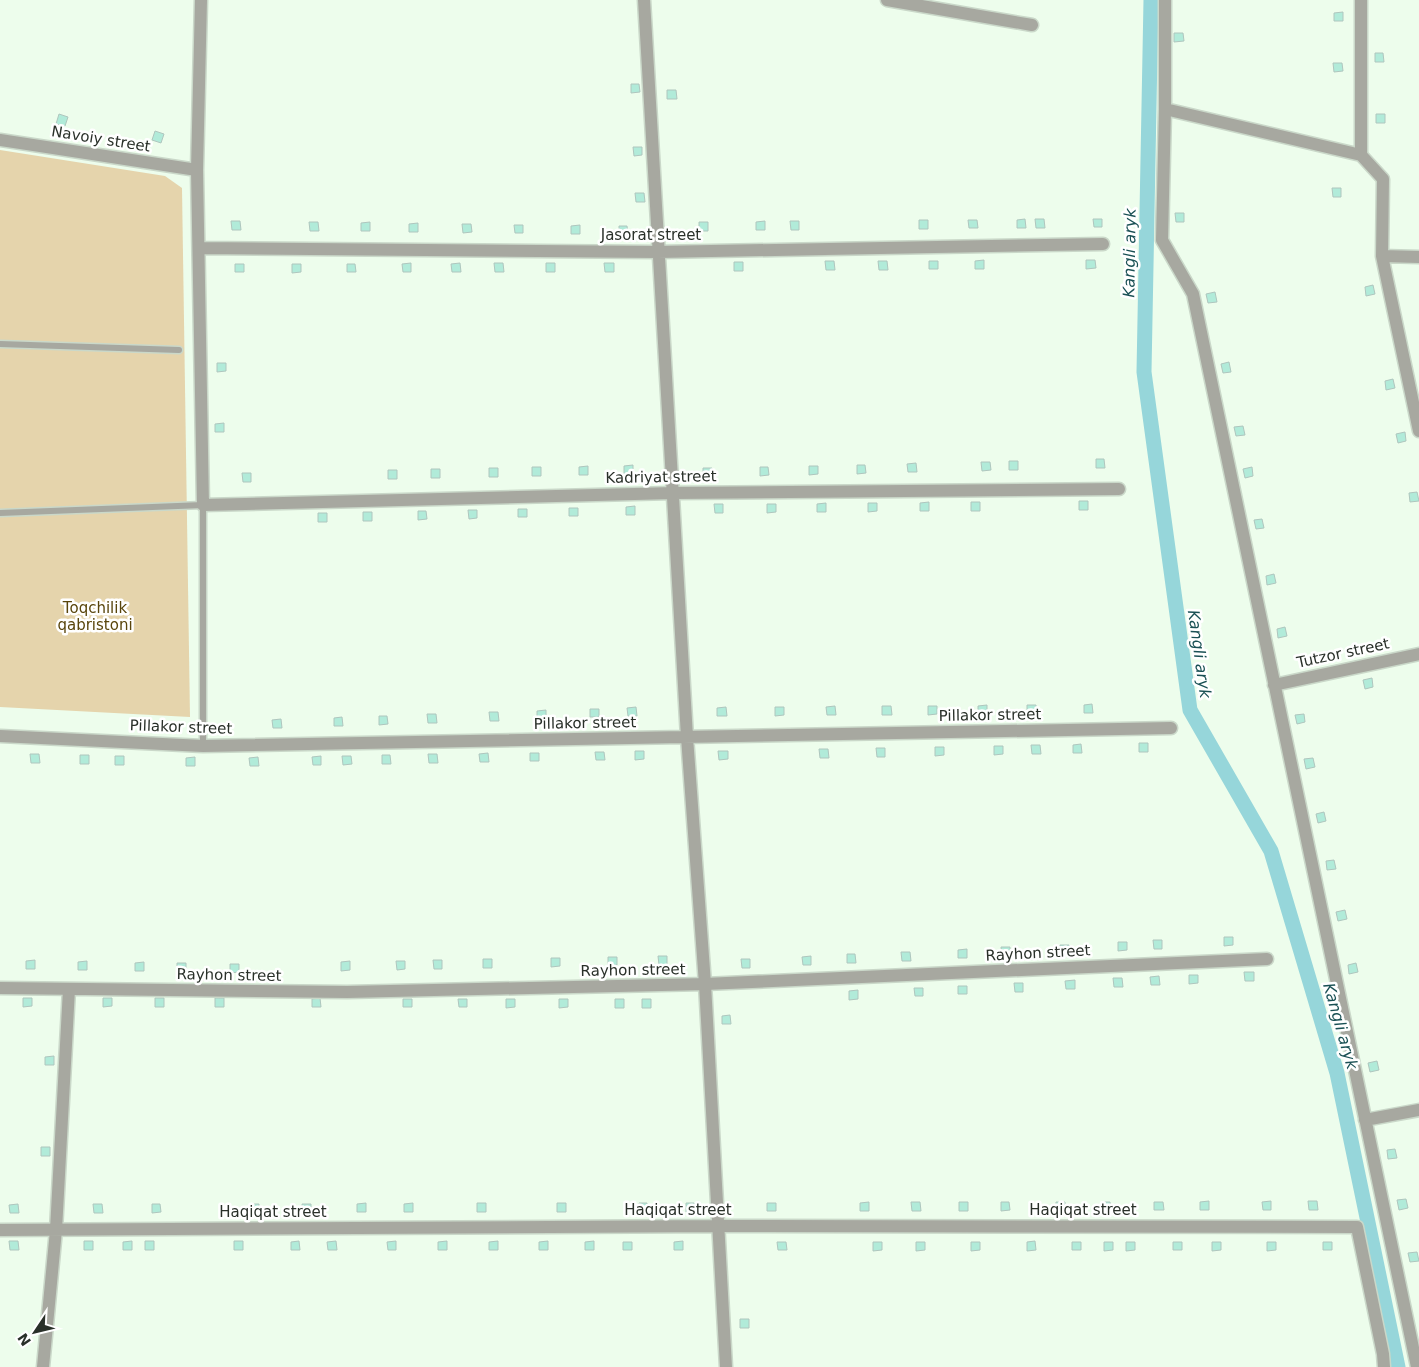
<svg xmlns="http://www.w3.org/2000/svg" width="1419" height="1367" viewBox="0 0 1419 1367" font-family="'DejaVu Sans',sans-serif">
	<style>
		.green { fill: #e5d4ac }
		.lines { fill: none; stroke-linecap: round; stroke-linejoin: round }
		.canal { stroke: #96d6da; stroke-width: 15 }
		.building { fill: #b1ebd9; stroke: #afc6be }
		.lane-casing { stroke: #cad8c9; stroke-width: 9 }
		.street-casing { stroke: #cad8c9; stroke-width: 15 }
		.lane { stroke: #a7a8a0; stroke-width: 6 }
		.street { stroke: #a7a8a0; stroke-width: 12 }
		.labels { text-anchor: middle; stroke-width: 5; stroke-linejoin: round; paint-order: stroke }
		.street-label { font-size: 15px; fill: #293029; stroke: #fff }
		.park-label { font-size: 15px; fill: #59450c; stroke: #fff }
		.water-label { font-size: 16px; font-style: italic; fill: #195054; stroke: #fff }
	</style>
	<rect width="100%" height="100%" fill="#edfdec"/>
	<!-- green -->
	<path class="green" d="M0 150 165 176 182 188 190 717 0 707Z"/>
	<g class="lines">
		<!-- canal -->
		<path class="canal" d="M1151 0 1144 372 1190 710 1271 851 1337 1073 1398 1367"/>
	</g>
	<!-- building -->
	<path class="building" d="M1343 12V21H1334V13Z
		M1174 33H1183L1184 41 1174 42Z
		M1375 53H1383L1384 62H1375Z
		M1333 63H1342L1343 71 1334 72Z
		M631 84H639L640 92 631 93Z
		M667 90H676L677 99H667Z
		M59 114 68 117 65 126 56 124Z
		M1376 114H1385V123H1376Z
		M155 131 164 134 161 143 152 140Z
		M633 147H642V155L634 156Z
		M1332 188H1341V197H1333Z
		M635 193H644L645 202H636Z
		M1175 213H1184V222H1176Z
		M1025 219 1026 228H1017V220Z
		M1035 219H1044L1045 228H1036Z
		M1093 219H1102V227H1094Z
		M919 220H928V229H919Z
		M968 220H977L978 228H969Z
		M231 221H240L241 230H232Z
		M765 221V230H756V222Z
		M790 221H799V230H791Z
		M309 222H318L319 231H310Z
		M370 222V231H361V223Z
		M699 222H708V231H699Z
		M418 223V232H409V224Z
		M462 224H471L472 232 463 233Z
		M514 225H523V233H515Z
		M580 225V234H571V226Z
		M619 226H627L628 234 619 235Z
		M984 260V269H975V261Z
		M1086 260H1095L1096 268 1086 269Z
		M825 261H834L835 270H826Z
		M878 261H887L888 270H879Z
		M929 261H938V269H929Z
		M734 262H743V271H734Z
		M411 263V272H403L402 264Z
		M460 263 461 272H452L451 264Z
		M494 263H503L504 272H495Z
		M546 263H555V272H546Z
		M604 263H614V272H605Z
		M235 264H244V272H235Z
		M292 264H301V272L292 273Z
		M347 264H355L356 272H347Z
		M1373 285 1375 294 1366 296 1365 287Z
		M1215 292 1217 302 1208 303 1206 294Z
		M1229 362 1231 372 1223 373 1221 364Z
		M217 363H226V371L217 372Z
		M1393 379 1395 388 1386 390 1385 381Z
		M224 423V432H215V424Z
		M1243 426 1245 435 1236 436 1234 427Z
		M1405 432 1406 441 1398 443 1396 434Z
		M1096 459H1104L1105 468H1096Z
		M1009 461H1018V470H1009Z
		M981 462H990L991 470 982 471Z
		M916 463 917 472H908L907 464Z
		M633 465V474H624V466Z
		M857 465H865L866 473 857 474Z
		M588 466V475H579V467Z
		M809 466H818V474L809 475Z
		M532 467H541V476H532Z
		M760 467H768L769 475 760 476Z
		M1252 467 1253 476 1245 478 1243 469Z
		M489 468H498V477H489Z
		M703 468H712V477H703Z
		M431 469H440V478H431Z
		M388 470H397V479H388Z
		M242 473H251V482H243Z
		M1417 492 1419 501 1410 502 1409 493Z
		M1079 501H1088V510H1079Z
		M929 502V511H920V503Z
		M971 502H980V511H971Z
		M826 503V512H817V504Z
		M868 503H877V511L868 512Z
		M714 504H723V513H715Z
		M767 504H776V512L767 513Z
		M635 506V515H626V507Z
		M569 508H578V516H569Z
		M518 509H527V517H518Z
		M468 510H477V518L469 519Z
		M418 511H426L427 519 418 520Z
		M363 512H372V521H363Z
		M318 513H327V522H318Z
		M1262 519 1264 528 1256 529 1254 520Z
		M1274 574 1276 583 1267 585 1266 576Z
		M1285 627 1287 636 1278 638 1277 629Z
		M1372 678 1373 687 1365 689 1363 680Z
		M1092 704 1093 713H1084V705Z
		M987 705V714H978V706Z
		M1027 705H1036V713L1027 714Z
		M835 706 836 715H827L826 707Z
		M882 706H891L892 715H882Z
		M928 706H937V714L928 715Z
		M636 707 637 716H628L627 708Z
		M726 707 727 716H717V708Z
		M775 707H784V715L775 716Z
		M590 709H599V717H590Z
		M546 710V719H537V711Z
		M489 712H498L499 721H490Z
		M427 714H436L437 723H428Z
		M1304 714 1305 722 1297 724 1295 715Z
		M379 716H387L388 724 379 725Z
		M342 717 343 726H334V718Z
		M281 719 282 728H273L272 720Z
		M1139 743H1148V752H1139Z
		M1081 744 1082 753H1073V745Z
		M1031 745H1040L1041 754H1032Z
		M994 746H1003V754L994 755Z
		M935 747H944V755L935 756Z
		M876 748H885V757H877Z
		M819 749H828L829 758H820Z
		M635 751H644V759L635 760Z
		M718 751H728V759L719 760Z
		M595 752H604L605 760H596Z
		M488 753 489 762H480L479 754Z
		M530 753H539V761H530Z
		M30 754H39L40 763H31Z
		M428 754H437L438 763H429Z
		M80 755H89V764H80Z
		M382 755H390L391 764H382Z
		M115 756H124V765H115Z
		M321 756V765H313L312 757Z
		M342 756H351L352 764 343 765Z
		M195 757V766H186V758Z
		M258 757 259 766H250L249 758Z
		M1313 758 1315 767 1306 769 1304 759Z
		M1324 812 1326 821 1318 823 1316 814Z
		M1334 860 1336 869 1327 870 1326 861Z
		M1345 910 1347 919 1338 921 1336 912Z
		M1224 937H1233V945L1224 946Z
		M1153 940H1162V949H1154Z
		M1118 942H1127V950L1118 951Z
		M1060 945H1069V953H1061Z
		M1001 947H1010V956H1002Z
		M967 949V958H958V950Z
		M901 952H910L911 961H902Z
		M847 954H855L856 963H847Z
		M658 956H667V965H659Z
		M811 956V965H803L802 957Z
		M608 957H617V965L608 966Z
		M551 958H560V966L551 967Z
		M483 959H492V968H483Z
		M741 959H750V968H742Z
		M35 960V969H26V961Z
		M433 960H442V969H434Z
		M87 961V970H78V962Z
		M350 961V970L341 971V962Z
		M396 961H405V969L397 970Z
		M144 962V971H135V963Z
		M177 963H186V971L177 972Z
		M1356 963 1358 972 1349 974 1348 965Z
		M230 964H239V972L230 973Z
		M1244 972H1254V981H1245Z
		M1189 975H1198V983L1189 984Z
		M1159 976 1160 985H1151L1150 977Z
		M1113 978H1122L1123 987H1114Z
		M1075 980V989H1066L1065 981Z
		M1014 983H1023V992H1015Z
		M958 986H967V994H958Z
		M914 988H923V996H915Z
		M858 990V999L849 1000V991Z
		M23 998H32V1006L23 1007Z
		M103 998H112V1006L103 1007Z
		M155 998H164V1007H155Z
		M215 998H224V1007H215Z
		M320 998 321 1007H312V999Z
		M403 999H412V1007H403Z
		M458 999H467V1007H459Z
		M506 999H515V1007L506 1008Z
		M559 999H568V1007L559 1008Z
		M615 999H624V1008H615Z
		M642 999H651V1008H642Z
		M730 1015 731 1024H722V1016Z
		M54 1056V1065H45V1057Z
		M1377 1061 1379 1070 1370 1072 1368 1063Z
		M41 1147H50V1156H41Z
		M1395 1149 1397 1158 1388 1159 1387 1150Z
		M1406 1199 1408 1208 1399 1210 1397 1200Z
		M1209 1201V1210H1200V1202Z
		M1271 1201V1210H1263L1262 1202Z
		M1308 1201H1317L1318 1210H1309Z
		M869 1202V1211H860V1203Z
		M911 1202H920L921 1211H912Z
		M959 1202H968V1211H959Z
		M1001 1202H1009L1010 1210 1001 1211Z
		M1056 1202H1065V1210L1056 1211Z
		M1102 1202H1110L1111 1210H1102Z
		M1154 1202H1163L1164 1210H1154Z
		M366 1203V1212H357V1204Z
		M413 1203V1212H404V1204Z
		M477 1203H486V1212H477Z
		M557 1203H566V1212H557Z
		M639 1203H647L648 1211 639 1212Z
		M686 1203H694L695 1211 686 1212Z
		M767 1203H776V1211H767Z
		M18 1204 19 1213H10L9 1205Z
		M93 1204H102L103 1213H94Z
		M152 1204H160L161 1212 152 1213Z
		M250 1204H259V1212L250 1213Z
		M302 1204H311V1212H303Z
		M9 1241H18L19 1250H10Z
		M84 1241H93V1250H84Z
		M132 1241V1250H123V1242Z
		M145 1241H154V1250H145Z
		M234 1241H243V1250H234Z
		M299 1241 300 1250H291V1242Z
		M336 1241 337 1250H328L327 1242Z
		M396 1241V1250H388L387 1242Z
		M447 1241V1250H438V1242Z
		M498 1241V1250H489V1242Z
		M548 1241V1250H539V1242Z
		M594 1241V1250H585V1242Z
		M683 1241V1250H674V1242Z
		M1035 1241 1036 1250 1027 1251V1242Z
		M623 1242H632V1250H623Z
		M777 1242H786L787 1250H778Z
		M873 1242H882V1250L873 1251Z
		M916 1242H925V1250L916 1251Z
		M971 1242H980V1250L971 1251Z
		M1072 1242H1081V1250H1072Z
		M1104 1242H1113V1250L1104 1251Z
		M1126 1242H1135V1250L1126 1251Z
		M1173 1242H1182V1250H1173Z
		M1212 1242H1221V1250L1212 1251Z
		M1267 1242H1276V1250L1267 1251Z
		M1323 1242H1332V1250H1323Z
		M1417 1252 1419 1261 1410 1262 1408 1253Z
		M740 1319H749V1328H740Z"/>
	<g class="lines">
		<defs>
			<path id="lane" d="M0 344 179 350
				M0 513 203 505V746"/>
			<path id="street" d="M201 0 197 170 203 505 673 493 1119 489
				M644 0 687 737 705 984 726 1367
				M887 0 1032 25
				M1165 0V109L1162 240 1193 294 1417 1367
				M1361 0V155L1383 179 1382 256 1419 431
				M1165 109 1361 155
				M0 140 197 170
				M199 248 658 252 1103 244
				M1382 256 1419 257
				M1274 685 1419 654
				M0 736 203 746 1171 728
				M0 988 347 992 705 984 1267 959
				M1365 1120 1419 1110
				M0 1230 718 1226 1357 1227 1383 1354 1384 1367
				M43 1367 56 1230 69 989"/>
		</defs>
		<!-- lane casing -->
		<use href="#lane" class="lane-casing"/>
		<!-- street casing -->
		<use href="#street" class="street-casing"/>
		<!-- lane -->
		<use href="#lane" class="lane"/>
		<!-- street -->
		<use href="#street" class="street"/>
	</g>
	<g class="labels">
		<!-- street labels -->
		<g class="street-label">
			<text transform="translate(101 139) rotate(9)" y="5">Navoiy street</text>
			<text x="651" y="240">Jasorat street</text>
			<text transform="translate(661 477) rotate(-1)" y="5">Kadriyat street</text>
			<text transform="translate(1343 653) rotate(-12)" y="5">Tutzor street</text>
			<text transform="translate(990 715) rotate(-1)" y="5">Pillakor street</text>
			<text transform="translate(585 723) rotate(-1)" y="5">Pillakor street</text>
			<text transform="translate(181 727) rotate(2)" y="5">Pillakor street</text>
			<text transform="translate(1038 953) rotate(-3)" y="5">Rayhon street</text>
			<text transform="translate(633 970) rotate(-1)" y="5">Rayhon street</text>
			<text transform="translate(229 975) rotate(1)" y="5">Rayhon street</text>
			<text x="678" y="1215">Haqiqat street</text>
			<text x="1083" y="1215">Haqiqat street</text>
			<text x="273" y="1217">Haqiqat street</text>
		</g>
		<!-- park labels -->
		<g class="park-label">
			<text x="95" y="613">Toqchilik<tspan x="95" dy="17">qabristoni</tspan></text>
		</g>
		<!-- water labels -->
		<g class="water-label">
			<text transform="translate(1129 253) rotate(-89)" y="6">Kangli aryk</text>
			<text transform="translate(1200 654) rotate(82)" y="6">Kangli aryk</text>
			<text transform="translate(1341 1026) rotate(74)" y="6">Kangli aryk</text>
		</g>
	</g>
	<!-- north arrow -->
	<g transform="translate(35 1332) rotate(235)" stroke="#ffffff" stroke-width="4" paint-order="stroke">
	<path d="M0-4L9 19L0 12L-9 19Z" fill="#293029"/>
	<text y="-8" font-size="14" font-weight="bold" text-anchor="middle" fill="#293029">N</text>
	</g>
</svg>
